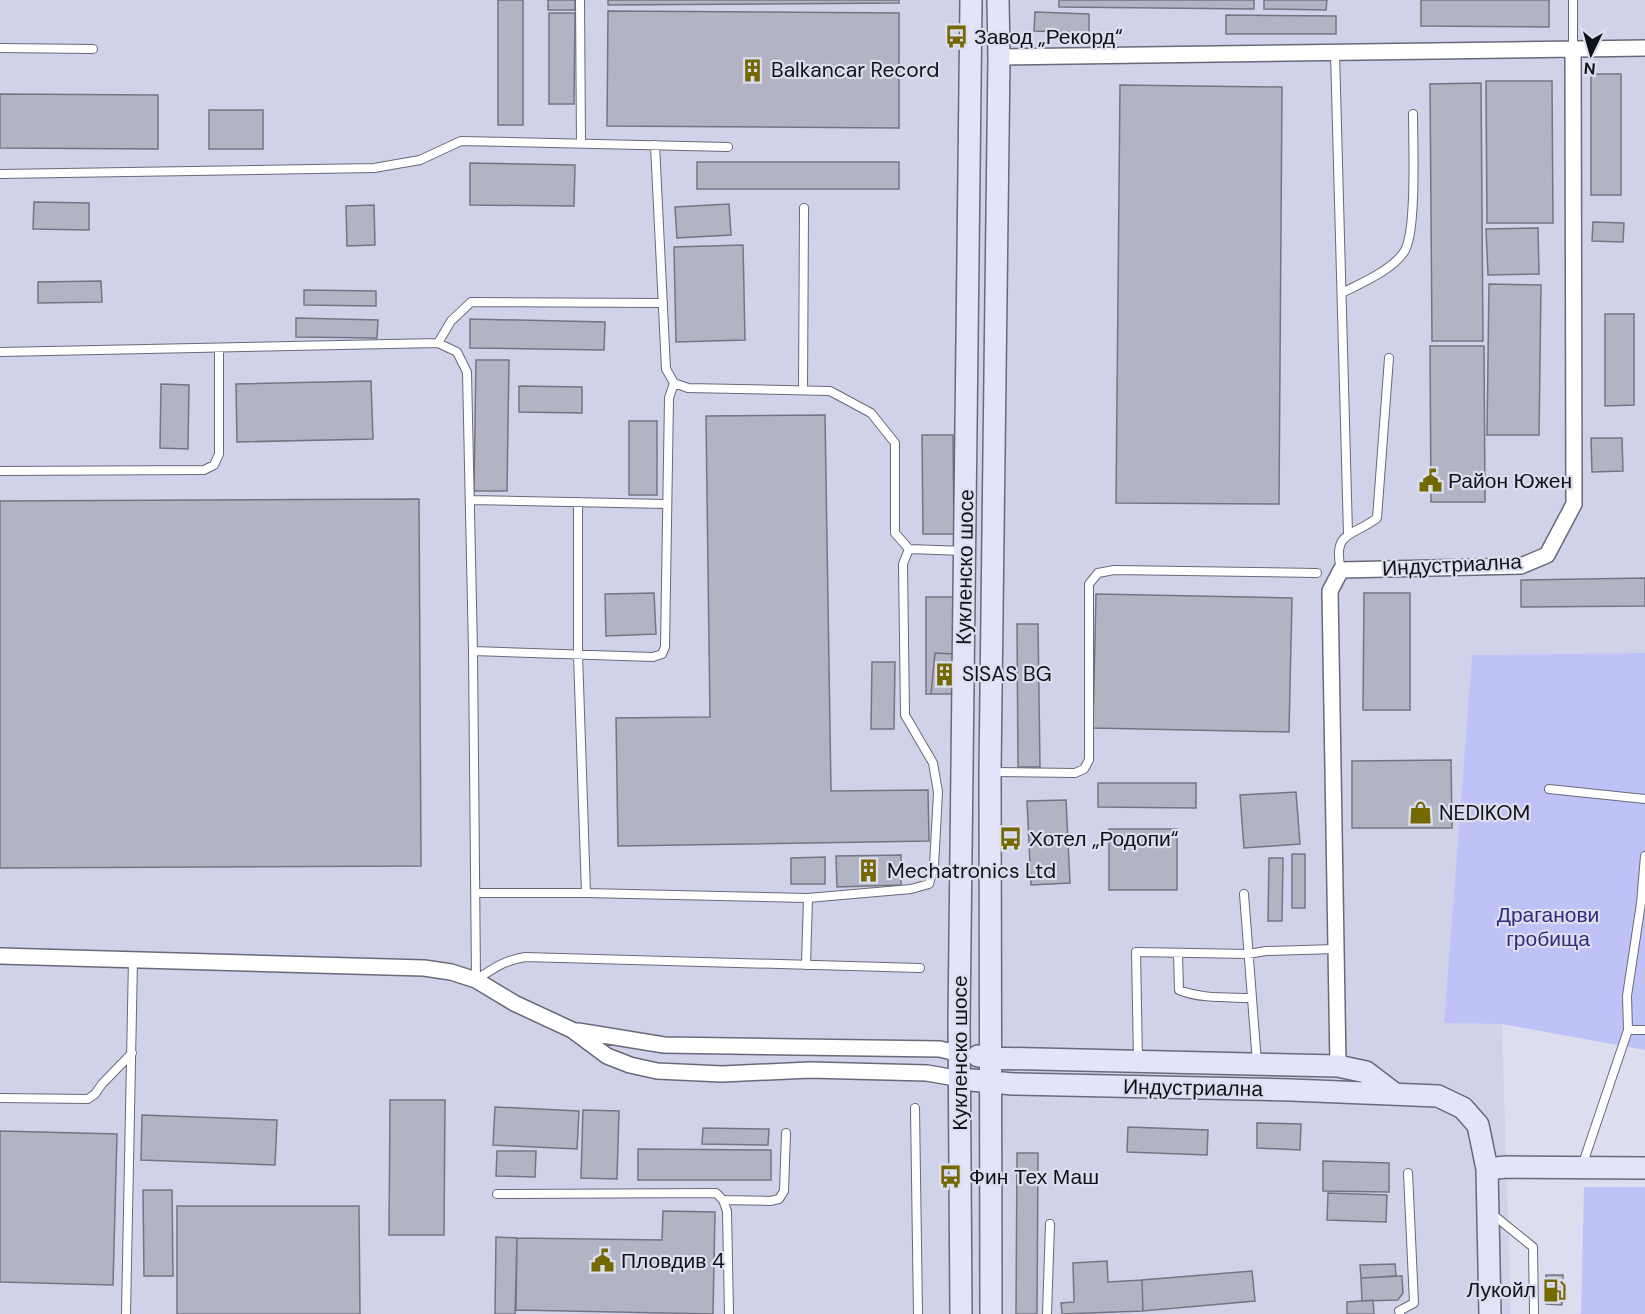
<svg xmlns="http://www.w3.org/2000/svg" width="1645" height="1314" viewBox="0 0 1645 1314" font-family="'DM Sans',sans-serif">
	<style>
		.built { fill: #d0d2ea }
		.green { fill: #bfc2f7 }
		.building { fill: #b2b4c4; stroke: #747584; stroke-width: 1.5 }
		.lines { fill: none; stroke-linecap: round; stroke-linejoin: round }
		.lane-casing { stroke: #686a78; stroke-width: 10 }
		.street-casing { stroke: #686a78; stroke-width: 18 }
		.secondary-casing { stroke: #686a78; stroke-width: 24 }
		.lane { stroke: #fff; stroke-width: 8 }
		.street { stroke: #fff; stroke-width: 15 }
		.secondary { stroke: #e3e4fa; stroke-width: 21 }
		.labels { text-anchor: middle; stroke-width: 4.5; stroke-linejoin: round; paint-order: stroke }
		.poi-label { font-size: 21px; fill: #111217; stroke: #dcdeef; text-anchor: start }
		.street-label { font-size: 21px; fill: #111217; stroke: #dcdeef }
		.park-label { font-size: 21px; fill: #322a7a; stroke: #dcdeef }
	</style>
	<rect width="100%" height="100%" fill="#dcdeef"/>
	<!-- built -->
	<path class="built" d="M0 0H1645V653L1472 656 1444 1022 1502 1024 1511 1314H0Z"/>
	<!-- green -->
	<path class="green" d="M1645 653V1050L1502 1024 1444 1023 1472 655Z
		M1584 1187H1645V1314H1581Z"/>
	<!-- building -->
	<path class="building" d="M498 0H523V125H498Z
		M548 0H575V10H548Z
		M608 0H899V3L608 5Z
		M1059 0H1254V9L1059 7Z
		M1264 0H1327L1326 10 1264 9Z
		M1421 0H1549V27L1421 26Z
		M608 11 899 13V128L607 126Z
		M1035 12 1089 14V33L1034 31Z
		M549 13H575L574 104H549Z
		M1226 15 1336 16V34H1226Z
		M1591 74H1621V195H1591Z
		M1486 81H1552L1553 223H1487Z
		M1481 83 1483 341H1432L1430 84Z
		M1120 85 1282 87 1279 504 1116 503Z
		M0 94 158 95V149L0 148Z
		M209 110H263V149H209Z
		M697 162H899V189H697Z
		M470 163 575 165 574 206 470 205Z
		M34 202 89 203V230L33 229Z
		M729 204 731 235 677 238 675 207Z
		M374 205 375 245 347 246 346 206Z
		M1593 222 1624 223 1623 242 1592 241Z
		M1538 228 1539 274 1488 275 1486 229Z
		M743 245 745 340 676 342 674 247Z
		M101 281 102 302 38 303V282Z
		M1489 284 1541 285 1539 435H1487Z
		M304 290 376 291V306L304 305Z
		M1605 314H1634V405L1605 406Z
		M296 318 378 320 377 338 296 337Z
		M470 319 605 322 604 350 470 348Z
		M1430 346H1484L1485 502H1431Z
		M476 360H509L507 491H474Z
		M371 381 373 439 237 442 236 384Z
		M161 384 189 385 188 449 160 448Z
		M519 386 582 387V413L519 412Z
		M825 415 831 791 928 790 929 841 618 846 616 718 710 717 706 416Z
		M629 421H657V495H629Z
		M922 435H953L954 534H923Z
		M1591 438H1622L1623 471 1592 472Z
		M419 499 421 866 0 868V501Z
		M1645 578V606L1521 607V580Z
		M654 593 656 634 606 636 605 594Z
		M1364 593H1410V710H1363Z
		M1096 594 1292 598 1289 732 1093 728Z
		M926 597H955V694H926Z
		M1017 624H1038L1040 767H1018Z
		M935 653 953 654 955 694H931Z
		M872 662H895L894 729H871Z
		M1451 760 1452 828H1352V761Z
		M1098 783H1196V808L1098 807Z
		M1296 792 1300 844 1244 848 1240 795Z
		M1066 800 1070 883 1031 885 1027 801Z
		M1109 829H1177V890H1109Z
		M1292 854H1305V908H1292Z
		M901 855V885L837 887 836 856Z
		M825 857V884H791V858Z
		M1269 858H1283L1282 921H1268Z
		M390 1100H445L444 1235H389Z
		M495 1107 579 1111 577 1149 493 1145Z
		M583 1110 619 1111 617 1179 581 1178Z
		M142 1115 277 1120 275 1165 141 1160Z
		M1257 1123 1301 1124 1300 1150 1257 1148Z
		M1128 1127 1208 1130 1207 1155 1127 1152Z
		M703 1128 769 1129 768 1145 702 1144Z
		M0 1131 117 1134 113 1285 0 1282Z
		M638 1149 771 1150V1180H638Z
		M497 1151H536L535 1177 496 1176Z
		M1017 1153H1038L1037 1314H1016Z
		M1323 1161 1389 1163V1192L1323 1191Z
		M143 1190H172L173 1276H144Z
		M1328 1193 1387 1195 1386 1222 1327 1220Z
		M177 1206H359L360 1314H177Z
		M663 1211 715 1212 713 1314 516 1310 517 1238 662 1240Z
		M496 1237 517 1238 515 1314H495Z
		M1107 1261 1108 1282 1142 1280 1143 1311 1062 1314 1061 1303 1074 1302 1073 1263Z
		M1395 1264 1396 1276 1361 1278 1360 1265Z
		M1252 1271 1255 1301 1143 1311 1142 1280Z
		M1546 1275H1563L1562 1305 1546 1304Z
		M1402 1276 1403 1293 1398 1300 1362 1301 1361 1278Z
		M1373 1300 1374 1314H1347V1302Z"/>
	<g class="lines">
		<defs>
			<path id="lane" d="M580 0 581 143
				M0 48 93 49
				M1573 48V0
				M1335 53 1348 534
				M655 145 666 369 674 383 688 388 830 391 871 413 895 443V533L909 549 964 551
				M0 174 374 168 420 160 461 141 728 147
				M1342 293C1361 283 1391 271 1404 252 1417 233 1413 142 1413 114
				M438 343 457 352 467 372 473 651 476 980
				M0 352 438 343 451 321 471 302 663 303
				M803 390 804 208
				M0 471 204 470 214 465 219 454V348
				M470 500 666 504
				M578 502V654L586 893
				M1341 570C1332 531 1352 537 1377 518L1389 358
				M473 651 653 657 662 654 665 647 669 398 674 383
				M991 772 1075 773 1084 769 1089 760V584L1098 573 1114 570 1317 573
				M1549 789 1645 799
				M477 893H586L808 898 806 965
				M1244 894 1257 1063
				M808 898 911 889 929 884 934 866 938 792 933 763 905 715 903 564 909 549
				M1178 953 1179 990C1201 999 1228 997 1252 998
				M476 980C492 969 505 960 525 957L920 968
				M1628 1030H1645
				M1138 1060 1136 952 1248 954 1266 951 1336 949
				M0 1098 88 1099 95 1094 102 1084 132 1053
				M915 1108 918 1314
				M1582 1166 1628 1030 1627 996 1641 903 1645 856
				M497 1194 716 1193 723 1200 727 1211 729 1314
				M723 1200 770 1201 779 1199 784 1191 786 1133
				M1491 1213 1533 1247 1534 1314
				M126 1314 133 959
				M1047 1314 1050 1224
				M1400 1314 1399 1311 1414 1303 1408 1173"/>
			<path id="street" d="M999 57 1645 48
				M0 956 424 968 451 972 476 980 514 1003 572 1030 607 1056 630 1065 657 1071 722 1074 810 1070 927 1073 961 1079
				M578 1031 664 1045 940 1049 960 1054
				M1338 1066 1330 591 1341 570 1521 566 1547 555 1574 504 1573 48"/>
			<path id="secondary" d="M978 1056 990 1058 1338 1066 1366 1072 1395 1094
				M961 1079 1013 1084 1291 1090 1438 1096 1463 1108 1478 1125 1487 1169 1490 1314
				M1487 1169 1506 1167 1645 1168
				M961 1314 959 1023 971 0
				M991 1314 990 772 999 57 998 0"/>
		</defs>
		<!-- lane casing -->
		<use href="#lane" class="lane-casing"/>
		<!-- street casing -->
		<use href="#street" class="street-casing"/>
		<!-- secondary casing -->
		<use href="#secondary" class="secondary-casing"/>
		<!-- lane -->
		<use href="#lane" class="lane"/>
		<!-- street -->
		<use href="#street" class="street"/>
		<!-- secondary -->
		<use href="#secondary" class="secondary"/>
	</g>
	<!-- icons -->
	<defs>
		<symbol id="bus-bare" viewBox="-9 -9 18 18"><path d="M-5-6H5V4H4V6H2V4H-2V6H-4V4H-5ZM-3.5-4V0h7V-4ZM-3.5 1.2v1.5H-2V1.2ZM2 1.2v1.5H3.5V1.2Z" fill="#746800" stroke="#dcdeef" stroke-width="2.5" paint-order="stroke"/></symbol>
		<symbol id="building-bare" viewBox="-9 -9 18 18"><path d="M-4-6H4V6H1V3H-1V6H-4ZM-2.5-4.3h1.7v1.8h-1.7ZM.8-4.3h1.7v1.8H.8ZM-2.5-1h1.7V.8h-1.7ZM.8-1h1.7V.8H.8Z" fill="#746800" stroke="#dcdeef" stroke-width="2.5" paint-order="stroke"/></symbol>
		<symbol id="civic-bare" viewBox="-9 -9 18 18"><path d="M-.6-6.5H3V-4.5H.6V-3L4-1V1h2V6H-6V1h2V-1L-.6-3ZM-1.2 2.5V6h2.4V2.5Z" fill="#746800" stroke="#dcdeef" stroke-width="2.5" paint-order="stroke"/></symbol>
		<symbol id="shop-bare" viewBox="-9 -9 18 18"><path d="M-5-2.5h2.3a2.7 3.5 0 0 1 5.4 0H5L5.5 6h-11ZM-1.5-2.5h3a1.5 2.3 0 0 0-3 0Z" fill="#746800" stroke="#dcdeef" stroke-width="2.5" paint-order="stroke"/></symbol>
		<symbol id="fuel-bare" viewBox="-9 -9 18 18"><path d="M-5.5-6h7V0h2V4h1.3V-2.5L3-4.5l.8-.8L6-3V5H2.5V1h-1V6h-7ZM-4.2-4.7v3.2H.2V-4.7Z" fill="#746800" stroke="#dcdeef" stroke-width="2.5" paint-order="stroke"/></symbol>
	</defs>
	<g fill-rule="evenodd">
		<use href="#bus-bare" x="940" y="20" width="33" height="33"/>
		<use href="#building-bare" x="736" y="54" width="33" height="33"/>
		<use href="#civic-bare" x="1414" y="464" width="33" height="33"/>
		<use href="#building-bare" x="928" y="658" width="33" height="33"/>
		<use href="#shop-bare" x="1404" y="796" width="33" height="33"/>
		<use href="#bus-bare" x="994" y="822" width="33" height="33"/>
		<use href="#building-bare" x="852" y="854" width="33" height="33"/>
		<use href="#bus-bare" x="934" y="1160" width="33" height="33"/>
		<use href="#civic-bare" x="586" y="1244" width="33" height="33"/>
		<use href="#fuel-bare" x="1538" y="1274" width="33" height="33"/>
	</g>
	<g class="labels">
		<!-- poi labels -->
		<g class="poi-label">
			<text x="974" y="44">Завод „Рекорд“</text>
			<text x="771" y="77">Balkancar Record</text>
			<text x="1448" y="488">Район Южен</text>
			<text x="962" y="681">SISAS BG</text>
			<text x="1439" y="820">NEDIKOM</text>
			<text x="1029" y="846">Хотел „Родопи“</text>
			<text x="887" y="878">Mechatronics Ltd</text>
			<text x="969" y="1184">Фин Тех Маш</text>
			<text x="621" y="1268">Пловдив 4</text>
			<text x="1536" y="1297" text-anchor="end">Лукойл</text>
		</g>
		<!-- street labels -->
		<g class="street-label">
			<text transform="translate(1452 565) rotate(-3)" y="7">Индустриална</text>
			<text transform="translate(965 567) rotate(-89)" y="7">Кукленско шосе</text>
			<text transform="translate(960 1053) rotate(-90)" y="7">Кукленско шосе</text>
			<text transform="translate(1193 1088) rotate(1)" y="7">Индустриална</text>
		</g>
		<!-- park labels -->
		<g class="park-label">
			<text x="1548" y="922">Драганови<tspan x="1548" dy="24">гробища</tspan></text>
		</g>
	</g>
	<!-- north arrow -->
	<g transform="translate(1591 54) rotate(185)" stroke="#dcdeef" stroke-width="4.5" paint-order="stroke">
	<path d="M0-4.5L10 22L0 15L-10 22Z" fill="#111217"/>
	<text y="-9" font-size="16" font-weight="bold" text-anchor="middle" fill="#111217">N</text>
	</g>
</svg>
